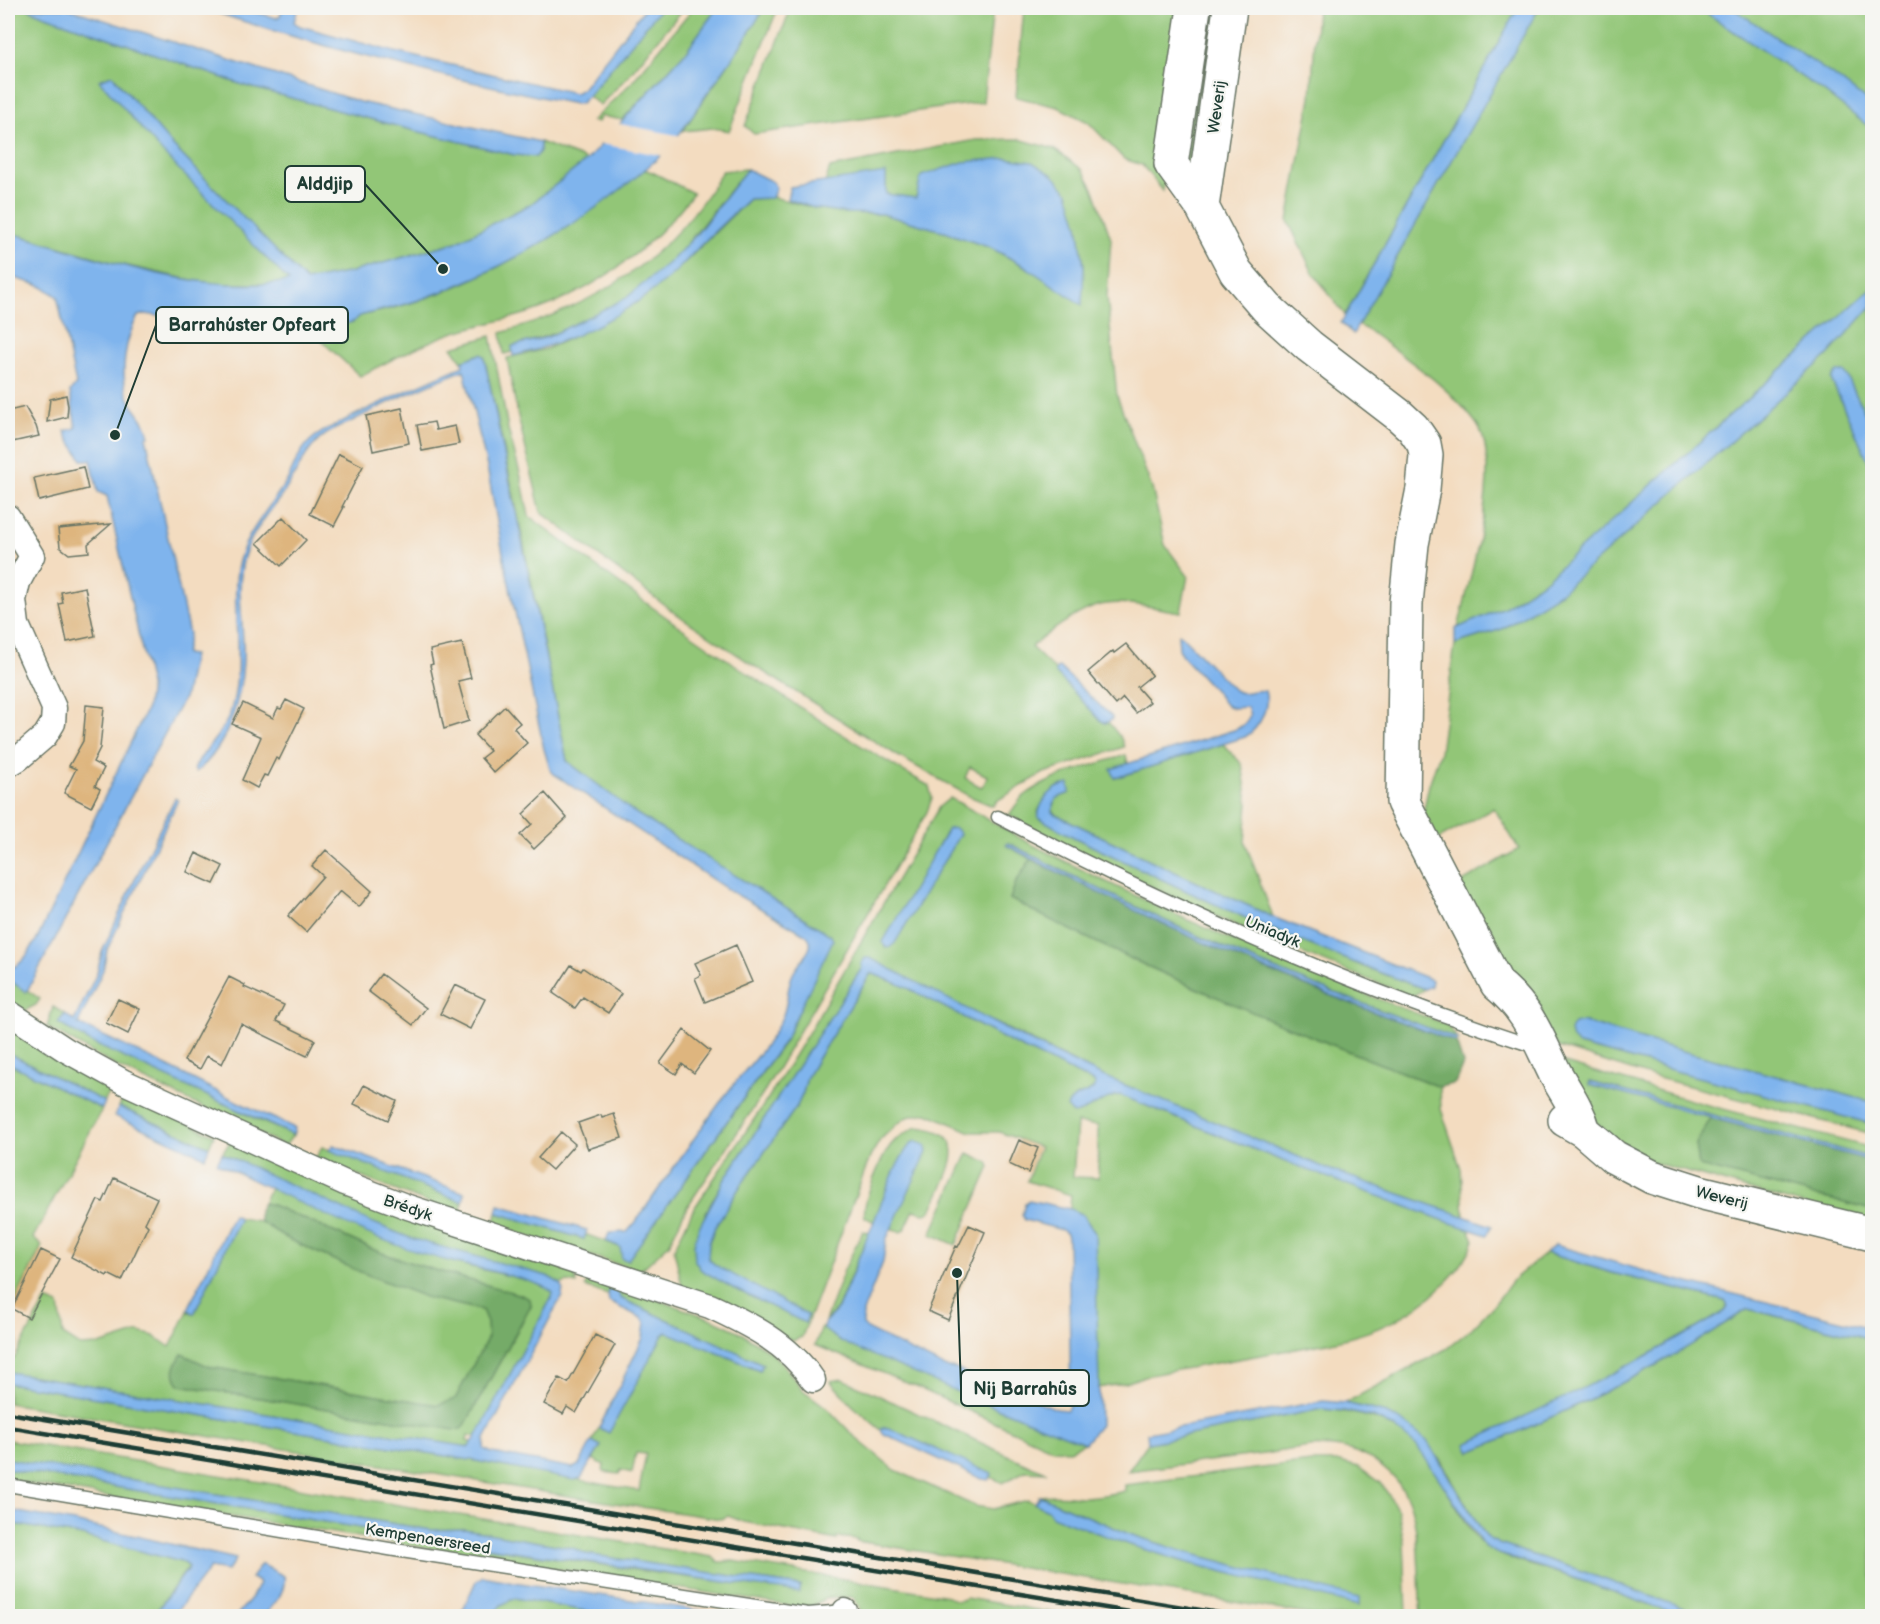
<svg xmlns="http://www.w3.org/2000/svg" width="1880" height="1624" viewBox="0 0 1880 1624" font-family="'Balsamiq Sans',sans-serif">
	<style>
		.green { fill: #92c677; stroke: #588256; stroke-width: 1.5; fill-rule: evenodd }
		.forest { fill: #75ab68; stroke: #4a744e; stroke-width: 1.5 }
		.water { fill: #7fb4ed; stroke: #4f7890; stroke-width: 1.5 }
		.pier { fill: #f3dcc0 }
		.building { fill: #deb57e }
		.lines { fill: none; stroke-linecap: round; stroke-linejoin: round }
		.lane-casing { stroke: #697565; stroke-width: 15 }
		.street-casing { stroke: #697565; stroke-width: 27 }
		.secondary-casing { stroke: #697565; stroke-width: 36 }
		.lane { stroke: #fff; stroke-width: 12 }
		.street { stroke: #fff; stroke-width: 24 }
		.secondary { stroke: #fff; stroke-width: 33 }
		.rail { stroke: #1f3d34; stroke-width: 4.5 }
		.labels { text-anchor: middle; stroke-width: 4.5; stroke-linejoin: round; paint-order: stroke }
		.street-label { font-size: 16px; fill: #1f3d34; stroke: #f6f6f2 }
		.leader { fill: none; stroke: #1f3d34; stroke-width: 2 }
		.callout-dot { fill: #1f3d34; stroke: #f6f6f2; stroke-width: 2 }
		.callout { fill: #f6f6f2; stroke: #1f3d34; stroke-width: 2 }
		.callout-label { font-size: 18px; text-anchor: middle; font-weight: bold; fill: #1f3d34 }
	</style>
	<rect width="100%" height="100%" fill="#f6f6f2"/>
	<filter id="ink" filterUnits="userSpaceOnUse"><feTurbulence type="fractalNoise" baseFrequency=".0167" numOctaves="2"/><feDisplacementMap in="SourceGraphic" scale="12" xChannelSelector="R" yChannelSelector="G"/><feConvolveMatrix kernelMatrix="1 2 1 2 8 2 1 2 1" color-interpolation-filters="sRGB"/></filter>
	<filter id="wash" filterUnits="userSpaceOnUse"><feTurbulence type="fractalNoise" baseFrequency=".008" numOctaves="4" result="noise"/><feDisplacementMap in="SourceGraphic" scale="24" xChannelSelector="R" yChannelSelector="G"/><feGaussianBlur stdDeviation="1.35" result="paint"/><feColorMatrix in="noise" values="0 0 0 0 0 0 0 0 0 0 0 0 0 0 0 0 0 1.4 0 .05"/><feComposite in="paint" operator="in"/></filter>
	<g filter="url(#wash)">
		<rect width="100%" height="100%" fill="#f3dcc0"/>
		<!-- green -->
		<path class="green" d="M8 8H26L43 15 246 86 412 130 515 155 540 151V142L587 160 531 204 456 242 352 272 306 281 172 145 112 75 100 80 290 281 273 284H209L119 264 8 232Z
			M661 8H684L628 76 600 105 588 96Z
			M693 8H717L687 50 622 120 601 116 598 122 592 121 632 82Z
			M764 8H778L729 131 713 128 683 131C709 90 740 51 764 8Z
			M791 8H993L983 102 754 134 745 126Z
			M1024 8H1189L1163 191 1142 165 1124 159 1088 122 1058 107 1016 97Z
			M1201 8H1213L1190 169 1180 159Z
			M1317 8H1518L1345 315 1313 273 1288 221 1311 97Z
			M1539 8H1699L1824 92 1872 129V288L1543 582 1505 607 1458 628C1469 581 1505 463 1476 423 1448 385 1406 359 1369 331L1358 325Z
			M1732 8H1872V105L1840 80Z
			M1019 139 1054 149 1083 170 1094 190 1111 239 1107 297 1117 396 1152 488 1165 545 1188 576 1181 612C1158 609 1130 601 1107 604 1084 606 1049 632 1031 647L1055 670V672L1100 720 1105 723H1109L1121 738 1124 747 1044 773 998 800 993 806 969 796 898 756 753 665 675 613 541 512 517 412 507 358 546 349 579 334 646 296 674 273 749 199 773 197 814 208 846 213 882 214 939 230 991 248 1081 297 1084 266 1078 225 886 194V174L825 183 830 168 976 140ZM970 767 987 776 985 783 981 787 965 778Z
			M643 169 652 172 693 193C652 249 593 292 528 313 503 321 477 325 452 333 420 344 390 361 360 376L300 321C428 320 547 248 643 169Z
			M747 169C736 183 724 197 713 211 700 227 689 243 675 257 631 302 573 331 513 346V352L504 354 501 333C595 306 673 258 722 171Z
			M1872 306V428L1845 372 1831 379 1872 469V1102L1675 1049 1583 1022 1579 1045 1872 1124V1134L1647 1075 1558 1047 1490 945 1459 884 1519 849 1494 808 1437 840 1423 813 1429 785 1440 752 1455 644 1502 629 1560 593 1827 356Z
			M491 336 508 429 522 481 529 516C657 614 789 706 929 786L932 798 927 812 761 1097 687 1207 669 1244 640 1271 494 1226 497 1213 584 1239 585 1234 620 1247 628 1260 785 1041 798 1014 831 936 632 811 567 761 516 506 484 356 480 354 462 361 452 347Z
			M1223 744 1242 764 1248 802 1245 842 1273 917 1177 873 1057 815 1052 809 1056 798 1070 793 1062 785C1050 793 1044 799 1038 812L1077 838 1172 884 1364 967 1425 989 1412 996C1315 960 1220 920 1127 875 1087 856 1047 837 1009 815 1014 808 1018 801 1024 796 1051 775 1094 765 1126 755L1128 764 1112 769 1115 778Z
			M950 798C978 813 1005 830 1033 845 1166 914 1305 974 1446 1024L1458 1039C1392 1015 1327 991 1262 964 1176 928 1091 886 1008 843L1007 846 1031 859 1016 882 1010 899C1149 972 1294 1031 1440 1087L1441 1109 1461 1169 1464 1217 1328 1169 1170 1104 1103 1076 971 1011 861 964 862 968 723 1182 707 1210 694 1245 731 1287 805 1322 715 1265 708 1258 709 1242 715 1227 739 1188 797 1106 803 1093 807 1077 818 1058 871 973 906 987 1016 1045 1094 1082 1096 1085 1092 1091 1075 1097 1107 1098 1120 1095 1273 1157 1469 1229 1474 1240C1467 1261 1455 1273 1440 1288 1392 1335 1335 1342 1272 1353 1229 1361 1187 1368 1145 1376L1125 1383 1098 1388 1095 1233 1083 1215 1070 1209 1071 1195 1027 1181 1040 1147 999 1132H971L927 1113 907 1117 895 1126 880 1140 870 1157 802 1337 793 1341 682 1286 674 1249 693 1210 767 1100 807 1035 939 807ZM948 829 885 947 883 942ZM1077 1123 1098 1126V1178L1073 1177Z
			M8 979 26 992 27 990 40 999 36 1005 24 1011 8 999Z
			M53 1007 65 1014 58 1023 258 1120 293 1135 285 1146 115 1066 47 1027Z
			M8 1024 110 1087 105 1102 8 1053Z
			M1558 1061 1704 1104 1872 1148V1158L1590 1082 1589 1084 1711 1118 1696 1144 1699 1166 1872 1210V1224L1641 1159 1596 1123Z
			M8 1063 102 1109 33 1238 42 1246 12 1307 8 1306Z
			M130 1096 214 1135 209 1147 119 1107 122 1101Z
			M917 1127C978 1132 946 1176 931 1211L926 1214 914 1210 905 1229 901 1232 890 1228 927 1152 883 1199 874 1222 865 1217C861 1203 881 1159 890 1146 897 1137 907 1132 917 1127Z
			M230 1142 574 1272 577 1284 567 1282 561 1284 547 1276C501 1264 454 1254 410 1238 346 1215 284 1182 222 1153Z
			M322 1147 463 1202 459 1215 315 1159Z
			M968 1153 988 1162 990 1167 956 1245 931 1234Z
			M270 1188C336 1219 401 1249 471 1267 487 1271 545 1282 553 1293L552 1297 476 1437 468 1435 467 1441 473 1443 469 1447 8 1372V1323L9 1331 15 1336 17 1342 10 1357 14 1359 46 1300 59 1305 63 1335 80 1346 99 1345 139 1332 154 1336 170 1347 188 1311 194 1314 240 1218 259 1221 290 1240 358 1271 428 1298 482 1310 487 1322 488 1337 455 1399 438 1405 210 1367 182 1354C176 1366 170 1374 180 1385L456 1430 465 1425 531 1306 530 1299 521 1295 418 1265 379 1252 272 1205 263 1203Z
			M863 1231 869 1233 837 1309 825 1321 844 1270Z
			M1546 1253 1612 1273 1725 1301 1728 1305 1724 1312C1641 1362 1555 1403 1467 1444L1470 1452C1539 1424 1609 1392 1674 1355 1699 1341 1723 1324 1748 1309L1872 1339V1616H1705L1573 1568 1499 1544 1489 1539 1481 1529 1441 1461 1400 1420 1379 1411 1345 1403 1446 1349 1471 1329 1493 1306 1514 1279Z
			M593 1278 710 1318 738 1331 769 1351 783 1364 803 1390 827 1408 857 1439 895 1470 975 1506 993 1509 1028 1500 1048 1510 1053 1516 1127 1544 1185 1562 1359 1606 1358 1598 1185 1552 1129 1534 1040 1496C1054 1494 1068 1496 1082 1497 1096 1497 1111 1494 1125 1491V1485L1311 1462H1340L1358 1467 1380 1483 1389 1495 1398 1511 1404 1542 1407 1616H1320L857 1541V1539L837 1537V1540L744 1522 728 1516 721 1519 574 1497 8 1403V1383L476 1461 639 1491 646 1454 636 1453 632 1473 621 1470 619 1474 603 1472 604 1465 593 1459 601 1446 592 1441 599 1428 609 1432 663 1335 667 1332 671 1333 759 1370 763 1364 620 1298 610 1288 608 1295 585 1287 587 1282Z
			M822 1326 840 1340 999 1409 1085 1443 1070 1450 1053 1449 921 1389 815 1345Z
			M843 1379 1031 1466 1047 1472 1025 1471 1003 1483 990 1477 992 1474 884 1428 881 1430 853 1406 830 1381Z
			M1322 1409C1357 1412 1392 1419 1417 1446 1435 1464 1445 1490 1459 1511 1467 1523 1475 1540 1487 1547 1507 1561 1540 1567 1564 1575 1603 1588 1641 1603 1680 1616H1421C1418 1583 1421 1529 1408 1499 1396 1473 1369 1453 1341 1448 1316 1443 1289 1451 1264 1454 1219 1460 1174 1465 1128 1471L1148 1443Z
			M8 1440 712 1557 719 1562 733 1561 948 1596C955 1601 958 1602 966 1598L1073 1616H864L853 1597 826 1598 812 1606 797 1607 108 1497 8 1480V1469L397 1534 656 1573 800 1592V1586L586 1554 573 1548 464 1529 431 1530 8 1459Z
			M8 1523 83 1536 185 1563 188 1567 153 1616H8Z
			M515 1598 520 1599 612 1616H492L501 1605Z"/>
		<!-- forest -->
		<path class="forest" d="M1031 859C1106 897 1182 934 1259 967 1324 995 1390 1018 1456 1042L1463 1064 1455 1083 1440 1087C1294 1031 1149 972 1010 899L1016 882Z
			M1711 1118 1872 1161V1210L1699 1166 1696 1144Z
			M263 1203 272 1205 379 1252 418 1265 521 1295 530 1299 531 1305 465 1425 461 1429 455 1430 180 1385C170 1374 175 1365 182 1354L210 1367 438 1405 455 1399 488 1337 487 1322 482 1310 428 1298 358 1271 290 1240 259 1221V1210Z"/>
		<!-- water -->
		<path class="water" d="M26 8H67L360 102 536 141 540 142V151L536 157 515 155 412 130 246 86 43 15Z
			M203 8H241L276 18 280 16 283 8H298L294 22 300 26 394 52 575 93 582 89 645 8H661L588 96 581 103 575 104C449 78 324 50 203 8Z
			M717 8H764C747 38 729 63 709 91 692 115 678 140 656 160 590 219 505 270 422 299 402 306 381 310 360 316L353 322 344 324 326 321H251L236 328 146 314 138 316C125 338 118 379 131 403 138 414 147 423 149 436L146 437 189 634 185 654 193 655 185 696 28 989 26 992 8 979V968C22 968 31 948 38 937L147 708 150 685 107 496 98 492 91 460H82C77 450 68 441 65 431L76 428 70 392 76 384 57 296 41 286 8 276V232C92 256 202 297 289 281L163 153 99 80 112 75 172 145 306 281 352 272 456 242 531 204 587 160 687 50Z
			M1518 8H1539L1353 334 1341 323Z
			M1699 8H1732L1840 80 1872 105V129L1824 92Z
			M1006 158 1032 162 1053 175 1068 192 1078 225 1084 267 1082 305 1023 265 991 248 939 230 882 214 846 213 814 208 787 199 790 187 886 173V194L916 198 921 176 963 162Z
			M747 169 773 182 776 188 772 198 749 199C734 213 720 226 706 240 695 250 685 263 674 273 629 314 572 342 513 356L512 346 548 337 626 298 673 259 695 236Z
			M1872 288V306L1827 356 1560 593 1502 629 1455 644V629L1505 607 1543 582Z
			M480 354 484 356 486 366 567 761 632 811 821 929 831 936 833 940 785 1040 628 1260 622 1259 620 1247 606 1241 609 1233 627 1232 635 1223C665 1180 695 1136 727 1093 746 1068 771 1044 783 1015 788 1002 787 988 792 976 797 962 821 946 805 934L727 889 551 772 544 749 505 564 487 467 464 370C426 385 388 402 352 421 340 427 326 432 317 442 301 457 295 478 282 495 269 513 250 535 244 557 235 591 245 627 243 662 241 700 228 747 196 772L194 769C203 750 221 736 229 716 246 668 231 618 237 570 241 543 260 519 275 498 279 492 284 485 288 479 294 466 300 450 311 440 322 430 338 424 351 417 388 399 425 382 463 366L462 361Z
			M1837 372H1845L1872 428V469L1831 379Z
			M1180 634 1234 690C1245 697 1254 688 1265 691 1270 707 1260 728 1245 737L1115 778 1111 769 1237 729C1244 725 1247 722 1250 715L1247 707 1233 708 1225 705 1216 692 1181 654 1179 648 1178 635Z
			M1059 667 1112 717V720L1105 723 1100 720 1055 672 1057 668Z
			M1069 784 1070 793 1057 798 1053 804V812L1057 815 1177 873 1273 917 1432 980 1431 986 1425 989C1327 954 1230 913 1136 867 1103 851 1069 837 1038 817 1040 801 1052 786 1069 784Z
			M175 798 178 800 107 950 103 970 78 1024 171 1068 238 1102 295 1128 293 1135 90 1042 58 1023 65 1014 74 1021 97 973 102 952 136 877Z
			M955 828 960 834 895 943 889 948 885 947 883 942 948 829Z
			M1008 843C1091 886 1176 928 1262 964 1327 991 1392 1015 1458 1039L1456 1042C1390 1018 1325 994 1260 967 1174 931 1089 889 1006 845Z
			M865 958H870L1023 1038 1103 1076 1328 1169 1492 1226 1487 1235 1445 1221 1273 1157 1120 1095C1103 1096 1090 1112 1073 1114L1067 1107C1072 1093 1089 1097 1096 1085L1094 1082 1016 1045 906 987 871 973 818 1058 807 1077 803 1093 797 1106 739 1188 715 1227 709 1242 708 1258 715 1265 808 1315 805 1323 731 1287 701 1270 695 1261 694 1245 698 1229 723 1182 862 968 861 964Z
			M1583 1022 1675 1049 1872 1102V1124L1579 1045 1572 1039 1570 1031 1574 1024Z
			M8 1053 105 1102 102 1109 8 1063Z
			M1590 1082 1872 1158V1161L1589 1085Z
			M119 1107 209 1147 205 1157 115 1116Z
			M915 1141 925 1145 927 1152 886 1240 883 1262 863 1312V1325L868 1330 944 1367 956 1369 1057 1409 1067 1410 1071 1401 1068 1238 1067 1234 1062 1230 1025 1220 1022 1215 1025 1204 1029 1200 1070 1209 1083 1215 1095 1233 1100 1425 1085 1443C1019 1418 954 1391 889 1362 868 1353 841 1345 824 1329 824 1319 833 1317 838 1308 850 1283 858 1256 870 1231 879 1211 898 1151 915 1141Z
			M333 1145 465 1193 463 1202 329 1150Z
			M222 1153 371 1222 410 1238 547 1276 561 1284 563 1288 562 1296 485 1439 484 1449 492 1453 573 1468 579 1465 592 1441 601 1446 581 1478 574 1480 476 1461 8 1383V1372L469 1447 476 1437 552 1297 553 1293C545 1281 467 1266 449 1261 371 1242 290 1197 217 1163Z
			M499 1205 587 1230 584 1239 497 1213Z
			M233 1215 240 1218 194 1314 188 1309Z
			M1555 1245 1669 1278 1872 1328V1339L1748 1309C1723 1324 1699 1341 1674 1355 1609 1392 1539 1424 1470 1452L1466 1444C1554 1403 1641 1362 1724 1312L1728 1306 1725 1301 1612 1273 1546 1253Z
			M610 1288 618 1291 620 1298 763 1364 760 1370 667 1332 663 1335 609 1433 599 1428 643 1338 645 1323 642 1318 609 1302 608 1295Z
			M1323 1401 1345 1403 1379 1411 1400 1420 1427 1441 1481 1529 1489 1539 1499 1544 1573 1568 1705 1616H1680L1566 1575 1496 1553 1484 1546 1417 1446 1395 1428 1373 1417 1344 1411 1322 1409 1148 1443 1147 1433Z
			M883 1428H889L992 1474 989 1480 982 1479 884 1434 881 1430Z
			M8 1459 431 1530 464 1529 573 1548 586 1554 800 1586V1593L397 1534 8 1469Z
			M1040 1496 1129 1534 1185 1552 1359 1598V1606L1185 1562 1127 1544 1052 1516 1048 1510 1034 1503Z
			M8 1510 74 1522 236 1559 227 1571 210 1568 173 1616H153L187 1570 188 1567 185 1563 83 1536 8 1523Z
			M261 1564 284 1576C287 1592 273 1605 264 1616H236L252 1597 259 1583 257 1580 251 1578Z
			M483 1576 514 1582 736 1616H612L515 1598 501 1605 492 1616H460L476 1581Z"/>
		<!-- pier -->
		<path class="pier" d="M615 123 682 136 664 156 596 143Z"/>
		<g id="blocks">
			<!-- building -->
			<path class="building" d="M66 395 68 406 67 417 47 422 50 399Z
				M25 407 36 426 39 436 8 443V411Z
				M402 408 409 443 373 451 366 416Z
				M434 422 436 430 455 426 459 444 422 451 417 425Z
				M339 454 363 466 342 507H344L334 526 310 514Z
				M83 467 88 489 39 501 34 478Z
				M283 517 306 540 281 566 257 543Z
				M111 524 88 544 89 552 69 554 60 547 58 529Z
				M85 587 95 636 67 642 59 604 63 603 61 592Z
				M462 643 471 678 458 681 469 721 444 729 430 665 433 664 430 650Z
				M1126 644 1152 675 1137 687 1150 702 1136 713 1123 698 1116 705 1088 672 1113 651 1114 653Z
				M286 700 304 709 279 760 276 758 267 776 264 775 257 788 242 780 261 737 232 724 243 703 273 718 278 708 281 709Z
				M86 705 104 707 100 748 93 762 104 768 95 786 100 789 91 807 64 793 76 769 69 766 83 741Z
				M505 706 520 723 514 728 527 743 494 773 481 758 490 751 475 735Z
				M545 793 567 818 534 849 520 835 532 824 523 814Z
				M326 850 372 891 359 907 340 891 306 932 288 916 323 876 312 866Z
				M196 853 223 866 214 884 187 872Z
				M736 945 752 982 705 1002 695 978 701 975 695 963Z
				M571 965 581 971 583 968 621 994 608 1013 583 997 575 1008 553 993Z
				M381 974 426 1008 413 1025 368 991Z
				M229 977 245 985 244 987 284 1005 276 1021 315 1040 307 1056 241 1024 222 1064 207 1056 200 1069 184 1061Z
				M455 985 485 999 470 1029 440 1014Z
				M118 999 140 1009 128 1034 106 1023Z
				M684 1030 710 1051 694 1073 682 1064 676 1074 660 1063Z
				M364 1085 397 1101 388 1120 354 1104Z
				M614 1114 622 1138 588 1149 578 1123 601 1115 602 1118Z
				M561 1132 575 1144 552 1170 538 1158Z
				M1019 1140 1038 1148 1028 1173 1009 1164Z
				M114 1178 157 1198 145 1223 148 1226 122 1281 108 1274 107 1276 71 1257 98 1200 103 1202Z
				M969 1225 985 1232 948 1320 928 1311 956 1246 958 1247Z
				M41 1250 60 1259 29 1318 12 1309Z
				M595 1335 615 1345 576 1413 567 1407 563 1414 544 1404 559 1378 568 1383Z"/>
		</g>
	</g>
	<g filter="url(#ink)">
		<use href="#blocks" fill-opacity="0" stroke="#697565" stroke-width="1.5"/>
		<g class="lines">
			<defs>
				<path id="lane" d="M998 817C1171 907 1350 987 1536 1047
					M8 1485 395 1550 808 1614 845 1611"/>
				<path id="street" d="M8 517 32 556 18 582 14 600 17 625 54 708 53 723 45 736 18 759 8 765
					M8 1012 66 1050 124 1082 345 1183 408 1207 710 1306C749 1324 788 1343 813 1380
					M845 1611 847 1616"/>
				<path id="secondary" d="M1194 8 1171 164 1202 207 1236 272 1267 308 1309 346 1400 416 1413 428 1424 444 1426 455 1423 489 1412 544 1406 603 1403 802 1497 984C1529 1010 1537 1037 1555 1073 1566 1093 1578 1109 1584 1131
					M1202 207 1230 8
					M1565 1120 1584 1131 1614 1157 1652 1177 1699 1192 1872 1234"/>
			</defs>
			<!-- lane casing -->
			<use href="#lane" class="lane-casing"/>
			<!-- street casing -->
			<use href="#street" class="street-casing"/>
			<!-- secondary casing -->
			<use href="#secondary" class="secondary-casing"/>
			<!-- lane -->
			<use href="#lane" class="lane"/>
			<!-- street -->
			<use href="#street" class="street"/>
			<!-- secondary -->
			<use href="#secondary" class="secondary"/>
			<!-- rail -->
			<path class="rail" d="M8 1413 1237 1616
				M8 1427 1154 1616"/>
		</g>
	</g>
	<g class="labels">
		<!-- street labels -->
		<g class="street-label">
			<text transform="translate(1216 107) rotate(-82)" y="6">Weverij</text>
			<text transform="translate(1273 931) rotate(23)" y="6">Uniadyk</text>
			<text transform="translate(1722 1197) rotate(14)" y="6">Weverij</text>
			<text transform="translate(408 1207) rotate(19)" y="6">Brédyk</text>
			<text transform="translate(428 1538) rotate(9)" y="6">Kempenaersreed</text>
		</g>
	</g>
	<!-- callouts -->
	<path class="leader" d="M443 269L365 184M115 435L156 325M957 1273L961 1388"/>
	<g class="callout-dot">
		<circle cx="443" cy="269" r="6"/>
		<circle cx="115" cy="435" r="6"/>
		<circle cx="957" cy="1273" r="6"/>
	</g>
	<g class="callout">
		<rect x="285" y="166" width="80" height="36" rx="6"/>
		<rect x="156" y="307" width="192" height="36" rx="6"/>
		<rect x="961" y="1370" width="128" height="36" rx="6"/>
	</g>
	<g class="callout-label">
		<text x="325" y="190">Alddjip</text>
		<text x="252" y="331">Barrahúster Opfeart</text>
		<text x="1025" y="1395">Nij Barrahûs</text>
	</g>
	<!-- margin -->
	<rect width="1880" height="1624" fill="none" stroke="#f6f6f2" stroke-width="30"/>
</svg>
